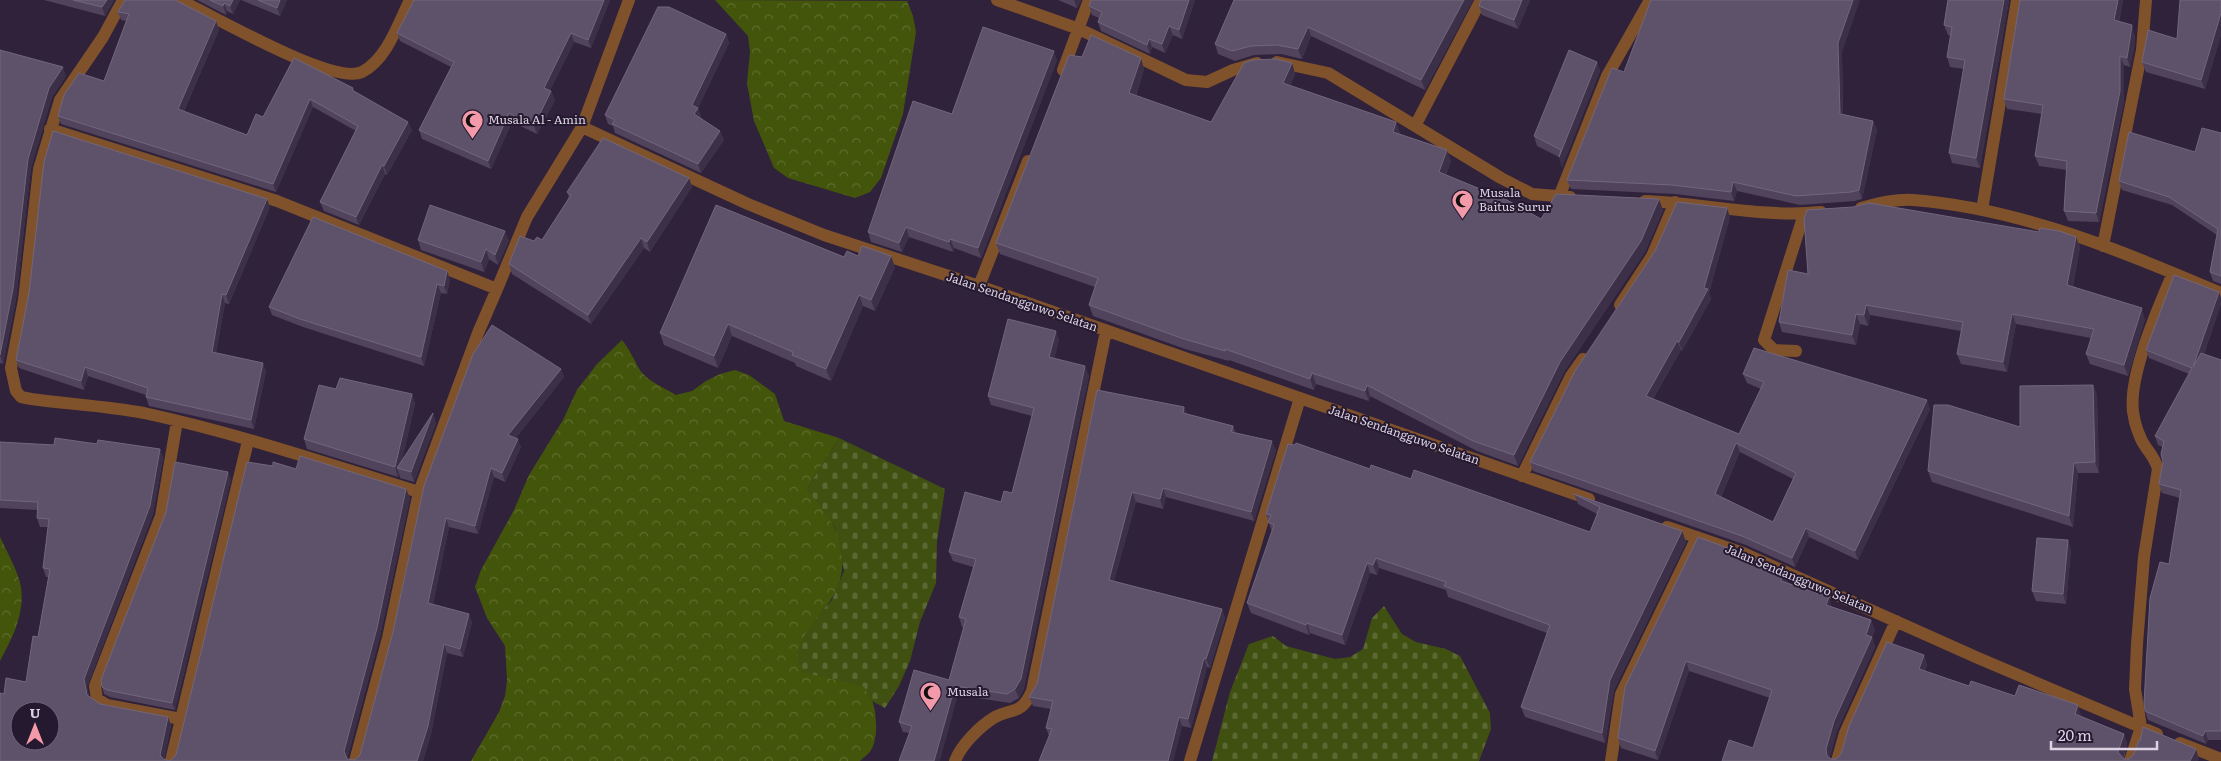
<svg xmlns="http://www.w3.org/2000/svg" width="2221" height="761" viewBox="0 0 2221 761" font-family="Literata,serif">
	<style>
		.forest { fill: url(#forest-crowns) }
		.cemetery { fill: url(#cemetery-stones) }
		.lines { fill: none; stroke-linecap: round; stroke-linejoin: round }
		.minor { stroke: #80522b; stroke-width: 12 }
		.wall { fill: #50435b; fill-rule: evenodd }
		.shaded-wall { fill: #3c2f48 }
		.building { fill: #5e526a; stroke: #72667d; fill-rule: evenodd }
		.labels { text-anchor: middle; stroke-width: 4; stroke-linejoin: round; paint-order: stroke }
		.poi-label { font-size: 12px; fill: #dbd3e3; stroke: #251930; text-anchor: start }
		.street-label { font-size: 12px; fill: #dbd3e3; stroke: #251930 }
	</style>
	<defs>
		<pattern id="forest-crowns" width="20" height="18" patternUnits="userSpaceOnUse" patternTransform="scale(1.25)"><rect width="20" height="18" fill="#43550a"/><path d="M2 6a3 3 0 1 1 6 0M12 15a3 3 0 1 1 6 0" fill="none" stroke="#5e6d2e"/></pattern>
		<pattern id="cemetery-stones" width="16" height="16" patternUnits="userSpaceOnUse" patternTransform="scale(1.25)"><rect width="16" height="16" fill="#3f5010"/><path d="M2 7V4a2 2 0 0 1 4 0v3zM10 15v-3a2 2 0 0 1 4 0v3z" fill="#5a6833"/></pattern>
	</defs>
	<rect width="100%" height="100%" fill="#2f223a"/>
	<!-- forest -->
	<path class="forest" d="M715 0 907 1 913 16 916 32 903 114 881 178 870 192 855 198 788 178 774 168 754 121 747 83 750 52 748 36Z
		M622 340C629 349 633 357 638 367 646 381 663 387 676 395L692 391 706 381 720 374 735 370 749 375 775 394 784 421 839 438 807 489C816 501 828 513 834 527 849 557 844 588 821 612L849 682C853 684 860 685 864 687 877 697 880 737 871 750 869 754 863 758 860 761H471L499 712 505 696 507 680 505 646 487 618 475 587 481 570 514 510 529 475 563 420 577 390 597 364Z
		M0 537C7 552 18 571 21 587 25 614 12 639 0 661Z"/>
	<!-- cemetery -->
	<path class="cemetery" d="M839 438 945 489 937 541 936 583 920 622 910 661 899 686 885 708 872 701 864 687 802 672 797 655 802 639 821 612 832 600 844 571 839 541 834 526 807 489Z
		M1384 606 1402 634 1416 642 1446 649 1460 656 1490 713 1491 729 1479 761H1212L1230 692 1249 644 1273 636 1286 646 1335 659 1350 657 1363 649 1372 618Z"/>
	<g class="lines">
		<!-- minor -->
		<path class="minor" d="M123 0 103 37 60 100 39 169 24 300 11 368 16 391 21 397 31 399C68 404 107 406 144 413 237 433 328 464 419 492
			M179 0C211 14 332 86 362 72 387 59 398 24 410 0
			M997 0 1079 29 1186 80 1207 82 1233 70 1257 63
			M1277 62 1328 73 1501 178 1532 194 1570 197
			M1063 70 1089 0
			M1415 126 1481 0
			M582 127 748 204 824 235 979 286 1589 499
			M50 129 277 201 497 289
			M1559 197 1607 76 1650 0
			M1645 201C1704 203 1762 218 1821 212
			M1861 208C1878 203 1895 199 1913 200 2020 208 2124 252 2221 293
			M1982 210 2017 0
			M2103 246 2142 50 2146 0
			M979 286 1028 161
			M1620 305 1652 256 1675 202
			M1796 351 1774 350 1764 340 1804 214
			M177 421 161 516 95 686 97 699 107 705 181 719
			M1522 476 1571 376 1583 359
			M1667 527 1743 553 1978 658 2157 734
			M2180 743 2221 759
			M171 761 248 441
			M355 761 388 638 419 492 478 333 497 289 527 217 582 127 629 0
			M955 761C961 745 980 726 995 717 1014 708 1022 714 1032 691L1106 331
			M1190 761 1300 398
			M1611 761 1621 694 1697 537
			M1837 761 1845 733 1896 621
			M2130 761 2141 727 2135 689 2137 644 2144 557 2158 469C2154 455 2146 450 2141 439 2138 432 2135 424 2134 417 2125 382 2159 306 2173 273"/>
	</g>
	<!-- wall -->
	<path class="wall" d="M44 0H114L105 16Z
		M197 0H240L233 14 227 11 226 15Z
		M241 0H287L280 16Z
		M610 0 591 48 574 42 550 90 551 91 555 100 537 134 512 122 491 169 422 139 419 130 451 67 400 41 397 33Z
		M1058 0H1081L1077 8Z
		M1195 0 1182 39 1173 35 1165 53 1152 47 1150 54 1101 31 1098 22 1099 18 1092 15 1089 6Z
		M1234 0H1473L1425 90 1311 36 1302 59 1281 54 1254 55 1235 61 1218 54 1215 44Z
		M1530 0 1518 29 1482 15 1479 6Z
		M1948 0H2009L1980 168 1952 163 1949 153 1964 69 1950 67 1947 57 1950 36 1948 35 1944 25Z
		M2020 0H2123L2119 22 2135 35 2134 49 2130 67 2124 65V101L2099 222 2068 221 2064 211 2067 170 2039 166 2035 156 2042 114 2007 109 2004 99Z
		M2221 0V35L2205 89 2146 72 2142 62 2177 39Z
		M118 12 216 21 219 30 184 111 247 135 263 117 294 58 353 88 354 91 412 130 387 175 385 174 359 225 324 211 320 202 356 131 313 107 276 192 61 124 58 116 104 81 126 21 121 20Z
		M726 34 729 43 698 108 701 117 700 118 720 131 724 140 701 173 615 133 613 126 608 124 605 115Z
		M0 50 66 76 52 97 31 168 16 299 3 364 0 363Z
		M1842 53 1843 114 1873 121 1877 130 1862 199 1855 201 1800 205 1737 191 1734 201 1675 194 1571 189 1567 180 1624 72Z
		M1057 60 981 258 954 248 953 252 909 237 902 252 871 242 868 232 952 114Z
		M1597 62 1600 71 1562 167 1559 157 1537 146 1534 136Z
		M1292 63 1295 74 1290 86 1396 122 1400 134 1451 161 1446 175 1541 219 1663 210 1645 252 1564 372 1518 466 1477 451 1370 396 1369 401 1316 384 1314 390 1229 360V361L1185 349 1093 316 1089 305 1095 287 1000 254 996 243 1144 69 1136 96 1211 122Z
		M2221 133V284L2213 281 2210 272 2217 235 2172 205 2122 190 2119 181 2195 152Z
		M689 178 692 187 650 252 644 248 591 324 512 274 509 264 534 241 542 240 569 198 567 192Z
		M270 207 229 304 225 303 216 353 266 371 254 429 149 406 146 397V395L88 376 84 390 19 368 16 360Z
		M1730 217 1709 293 1711 299 1682 351 1681 350 1653 399 1739 434 1761 389 1747 383 1743 374 1930 409 1858 560 1809 537 1795 567 1746 545 1533 471 1530 462ZM1740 452 1793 479 1773 522 1721 497Z
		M2039 232 2076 237 2080 247 2073 286 2145 319 2128 376 2090 364 2086 354 2091 338 2016 324 2007 372 1961 364 1957 354 1961 331 1870 315 1868 326 1860 324 1856 345 1782 332 1779 322 1808 274Z
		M418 240H509L498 265 489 259 484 272 421 250Z
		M858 256 895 267 875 311 863 306 831 381 796 366 795 363 732 336 718 368 664 345 660 333 844 257Z
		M450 279 447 294 441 293 424 366 303 327 272 315 269 307Z
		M2219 292 2221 298V304L2204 354 2221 360V740H2208L2206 744 2148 720 2145 711 2180 498 2162 493 2159 484 2163 462V447L2158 445 2155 436 2189 374 2149 358 2146 350Z
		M1059 340 1054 359 1089 375 1024 688 1019 698 1010 703 958 695 909 733 903 732 899 722 949 680 964 627H962L959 617 973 567 953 561 949 552 1012 493 1032 416 991 405 988 396Z
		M561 369 564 377 516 438 521 447 505 482 494 477 478 534 449 527 433 604 472 622 463 657 447 653 431 734 423 761H0L4 694 26 682 38 637 49 577H46L43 568 48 527H40L37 518V510L0 508V442L54 445 97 444 160 449 163 458 153 514 87 687 89 696 100 704 171 725 164 759 170 761 176 755 296 469 406 489 410 498 380 636 347 759 355 760 360 755 393 632 424 486Z
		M2093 385 2097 395 2099 473H2078L2073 527 1932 482 1928 471 2020 427Z
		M336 389 412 394 415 404 402 460 436 423 414 482 400 478 399 474 398 477 307 449 304 439Z
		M1097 390 1184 407 1187 414 1233 426 1235 432 1276 450 1254 521 1166 497 1163 509 1136 502 1114 581 1222 609 1225 618 1210 668 1207 667 1191 728 1182 726 1173 761H1039L1049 736 1046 728 1051 709 1033 706 1029 697 1037 684Z
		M1370 469 1411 479 1590 532 1597 514 1578 504 1574 494 1682 531 1686 542 1614 690 1605 743 1525 717 1521 707 1547 633 1448 597 1446 590 1379 568 1377 575 1370 573 1345 645 1310 633 1309 635 1251 613 1247 603 1272 532 1266 514Z
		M231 479 175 710 110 697 104 694 102 687Z
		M2068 540 2071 550 2066 604 2036 601 2032 591Z
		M1788 582V583L1832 607 1871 620 1875 630 1872 637 1875 647 1837 731 1829 758 1831 759H1836L1841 754 1924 655 1927 665 1925 671 1969 686 2015 696 2081 715V717L2124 734 2127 744 2124 759H2199L1722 761 1753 748 1770 698 1689 671 1658 760 1621 748 1618 738 1625 687Z"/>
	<!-- shaded-wall -->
	<path class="shaded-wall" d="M107 0H114L105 16 102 7Z
		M233 0H240L233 14 230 6Z
		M280 0H287L280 16 277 8Z
		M604 0H610L591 48 588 40Z
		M1074 0H1081L1077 8Z
		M1189 0H1195L1182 39 1179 30Z
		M1464 0H1473L1425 90 1421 80Z
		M1522 0H1530L1518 29 1514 20Z
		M1853 0H1860L1842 53 1843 123 1840 114 1838 43Z
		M2004 0H2009L1980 168 1976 158Z
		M2118 0H2123L2117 30 2114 20Z
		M224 3 227 11 226 15 223 6Z
		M2221 13V35L2205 89 2201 80Z
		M216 21 219 30 181 117 178 109Z
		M2132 25 2135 35 2134 49 2130 67 2127 58Z
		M1169 26 1173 35 1165 53 1162 44Z
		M1308 27 1311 36 1302 59 1298 49Z
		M571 33 574 42 547 96 544 88Z
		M726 34 729 43 695 114 692 105Z
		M1149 39 1152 47 1150 54 1147 45Z
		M1054 51 1057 60 981 258 978 248Z
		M2120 56 2124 65V101L2099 222 2096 213Z
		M1141 58 1144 69 1133 104 1129 93Z
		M1597 62 1600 71 1562 167 1559 157Z
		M1292 63 1295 74 1287 94 1283 83Z
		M63 67 66 76 52 97 31 168 16 299 3 364 0 355 28 159 49 88Z
		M551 91 555 100 537 134 534 126Z
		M310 99 313 107 276 192 273 184Z
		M698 108 701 117 698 123 694 114Z
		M509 113 512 122 491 169 488 161Z
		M1873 121 1877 130 1862 199 1859 190Z
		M408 122 412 130 387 175 384 166Z
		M1396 122 1400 133 1397 142 1393 132Z
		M720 131 724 140 701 173 698 164Z
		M1447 150 1451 161 1443 183 1439 172Z
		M382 165 385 174 359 225 356 217Z
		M689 178 692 187 650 252 647 242Z
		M1733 182 1737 191 1734 201 1731 192Z
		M267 199 270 207 229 304 226 295Z
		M1659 199 1663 210 1645 252 1564 372 1518 466 1514 455 1560 362Z
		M1727 208 1730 217 1709 293 1711 299 1682 351 1679 342 1704 288Z
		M906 227 909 237 902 252 899 243Z
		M505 231 509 240 498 265 495 255Z
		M2076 237 2080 247 2071 295 2067 285Z
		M641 238 644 248 591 324 588 315Z
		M950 239 954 248 953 252 949 242Z
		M486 249 489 259 484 272 481 262Z
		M891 256 895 267 875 311 871 300Z
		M447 271 450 279 447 294 444 286Z
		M437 284 441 293 424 366 421 357Z
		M2219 292 2221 298V304L2196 376 2193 367Z
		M222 294 225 303 215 360 212 352Z
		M859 295 863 306 831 381 826 369Z
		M1866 305 1870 315 1868 326 1864 315Z
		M2142 308 2145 319 2128 376 2124 365Z
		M1856 314 1860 324 1856 345 1852 335Z
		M2012 314 2016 324 2007 372 2003 362Z
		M728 324 732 336 718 368 714 356Z
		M1056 331 1059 340 1052 366 1049 357Z
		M1677 341 1681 350 1649 405 1646 396Z
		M263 363 266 371 254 429 251 420Z
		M1085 366 1089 375 1024 688 1019 698 1015 689Z
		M85 367 88 376 84 390 81 381Z
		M561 369 564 377 512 443 508 435Z
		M1312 373 1316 384 1314 390 1310 379Z
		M1367 385 1370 396 1369 401 1365 391Z
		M2093 385 2097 395 2099 473 2095 462Z
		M412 394 415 404 400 469 397 468 399 474 398 477 395 467Z
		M1927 400 1930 409 1858 560 1855 551Z
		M1184 407 1188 416 1183 413Z
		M433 413 436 423 414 482 411 472Z
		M518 439 521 447 505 482 502 473Z
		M1272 441 1276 450 1254 521 1251 512Z
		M1736 443 1740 452 1718 503 1715 494Z
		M160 449 163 458 153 514 87 687 90 703 87 695 84 679Z
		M2074 463 2078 473 2073 527 2069 516Z
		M491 468 494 477 478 534 475 526Z
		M228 472 231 479 175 710 172 703Z
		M1163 488 1166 497 1163 509 1160 499Z
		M406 489 410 498 380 636 347 759 348 761 344 751Z
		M1132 492 1136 502 1112 589 1109 580Z
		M446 518 449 527 432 611 428 603Z
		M1806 528 1809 537 1795 567 1792 558Z
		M1682 531 1686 542 1614 690 1605 743 1602 733 1610 680Z
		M2068 540 2071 550 2066 604 2063 594Z
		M1376 558 1379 568 1377 575 1373 565Z
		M1367 563 1370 573 1345 645 1342 635Z
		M1785 572 1788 582 1784 591 1781 581Z
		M1829 597 1832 607 1826 605Z
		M1222 609 1225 618 1210 668 1206 659Z
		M469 614 472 622 463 657 460 649Z
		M1871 620 1875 630 1872 637 1875 647 1837 731 1829 761 1826 749 1834 721Z
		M1307 623 1310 633 1309 635 1306 625Z
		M444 644 447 653 431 734 423 761H417Z
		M1924 655 1927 665 1922 679 1919 669Z
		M1204 658 1207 667 1191 728 1188 719Z
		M1686 661 1689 671 1658 760 1655 751Z
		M955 686 958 695 940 761H934Z
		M2078 705 2081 715 2078 724 2075 714Z
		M168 717 171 725 164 761 160 755Z
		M1179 717 1182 726 1173 761H1168Z
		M2205 731 2208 740 2206 744 2203 736Z
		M2124 734 2127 744 2122 761 2118 752Z
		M2196 749 2199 759 2198 761H2190Z"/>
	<!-- building -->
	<path class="building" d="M73 0H107L102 7Z
		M125 0H175L216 21 178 109 247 135 256 114 263 117 294 58 353 88 352 90 408 122 384 166 382 165 356 217 320 202 358 126 310 99 273 184 58 116 64 95 79 73 104 81 129 14 118 12Z
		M210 0H233L230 6 224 3 223 6Z
		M258 0H280L277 8Z
		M414 0H604L588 40 571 33 544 88 551 91 534 126 509 113 488 161 419 130 454 62 397 33Z
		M1091 0H1189L1179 30 1169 26 1162 44 1149 39 1147 45 1098 22 1102 12 1089 6Z
		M1234 0H1464L1421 80 1308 27 1298 49 1277 45 1251 46 1232 51 1215 44Z
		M1481 0H1522L1514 20 1479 6Z
		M1651 0H1853L1838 43 1840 114 1873 121 1859 190 1851 192 1796 196 1733 182 1731 192 1672 185 1567 180 1611 70 1612 68 1624 72Z
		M1948 0H2004L1976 158 1949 153 1965 60 1947 57 1952 27 1944 25Z
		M2020 0H2118L2114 20 2132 25 2130 39 2127 58 2120 56V91L2096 213 2064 211 2067 161 2035 156 2043 105 2004 99Z
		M2180 0H2221V13L2201 80 2142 62 2148 30 2177 39Z
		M658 7H669L726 34 692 105 698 108 694 114 720 131 698 164 612 124 615 120 605 115Z
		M983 27 1054 51 978 248 950 239 949 242 906 227 899 243 868 232 913 101 952 114Z
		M1091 35 1141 58 1129 93 1211 122 1244 63 1253 60 1276 59 1292 63 1283 83 1396 122 1393 132 1447 150 1439 172 1497 196 1498 195 1541 219 1556 194 1659 199 1641 241 1560 362 1514 455 1473 441 1367 385 1365 391 1312 373 1310 379 1225 349V351L1181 338 1089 305 1098 278 996 243 1069 55 1082 57Z
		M0 50 63 67 49 88 28 159 13 289 0 355Z
		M1569 50 1597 62 1559 157 1561 150 1534 136Z
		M2202 128 2221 133V276L2210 272 2218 229 2169 197 2119 181 2129 132 2195 152Z
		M53 131 267 199 226 295 222 294 212 352 263 363 251 420 146 397 148 388 85 367 81 381 16 360 29 293 44 162Z
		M603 138 689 178 647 242 641 238 588 315 509 264 520 236 534 241 537 237 542 240 571 195 567 192Z
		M1677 202 1727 208 1704 288 1708 289 1679 342 1677 341 1646 396 1739 434 1764 382 1743 374 1754 348 1927 400 1855 551 1806 528 1792 558 1742 536 1530 462 1575 371 1655 251ZM1736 443 1796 473 1773 522 1715 494Z
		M1869 203 2039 232 2040 228 2059 231 2076 237 2067 285 2142 308 2124 365 2086 354 2094 329 2012 314 2003 362 1957 354 1963 322 1866 305 1864 315 1856 314 1852 335 1779 322 1788 270 1808 274 1804 219 1807 210 1853 207Z
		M430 205 505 231 495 255 486 249 481 262 418 240Z
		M716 205 844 257 847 251 858 256 862 246 891 256 871 300 859 295 826 369 792 355 793 352 728 324 714 356 660 333Z
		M313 217 447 271 444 286 437 284 421 357 300 319 269 307Z
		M2174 275 2219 292 2193 367 2201 353 2221 360V731H2205L2203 736 2145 711 2144 703 2150 598 2160 562 2169 564 2181 490 2159 484 2163 462 2161 454 2164 441 2155 436 2192 368 2146 350Z
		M1008 319 1056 331 1049 357 1085 366 1021 679 1015 689 1007 694 955 686 934 761H899L912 726 899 722 914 670 949 680 966 619 959 617 976 559 949 552 965 492 1001 502 1004 491 1012 493 1034 408 988 396Z
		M492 325 561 369 508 435 518 439 502 473 491 468 475 526 446 518 428 603 469 614 460 649 444 644 428 726 417 761H0V693L4 694 6 678 26 682 33 636 38 637 50 569 43 568 49 519 37 518 38 502 0 500V442L54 445 55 438 97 444 98 440 160 449 150 506 84 679 87 695 100 704 168 717 160 755 163 759 170 761 176 755 247 462 273 466V462L296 469 300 456 406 489 377 628 344 751 347 759 355 760 360 755 393 632 424 486 473 354ZM20 711H50V741H20Z
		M340 378 412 394 395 467 304 439 319 385 336 389Z
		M2093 385 2095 462 2074 463 2069 516 1928 471 1934 405H1948L2020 427V386Z
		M1097 390 1184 407 1183 413 1233 426 1231 432 1272 441 1251 512 1163 488 1160 499 1132 492 1109 580 1222 609 1206 659 1204 658 1188 719 1179 717 1168 761H1039L1052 729 1046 728 1053 701 1029 697 1037 684Z
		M433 413 411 472 397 468Z
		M1296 443 1370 469 1371 465 1411 479 1414 470 1590 532 1600 507 1574 494 1682 531 1610 680 1602 733 1521 707 1550 625 1444 586 1446 582 1376 558 1373 565 1367 563 1342 635 1307 623 1306 625 1247 603 1274 525 1268 522 1271 515 1266 514 1288 444 1295 445Z
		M175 462 228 472 172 703 107 690 102 687 101 680 166 512Z
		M1698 537 1736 551 1785 572 1781 581 1829 597 1826 605 1871 620 1866 635 1872 637 1834 721 1826 749 1827 756 1831 759H1836L1841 754 1849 726 1887 642 1924 655 1919 669 1969 686 1971 681 2015 696 2019 685 2078 705 2075 714 2124 734 2118 752 2124 759H2129L2134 754 2139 740 2140 741 2143 727 2196 749 2190 761H1722L1729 740 1753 748 1772 690 1686 661 1655 751 1618 738 1625 687Z
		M2037 538 2068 540 2063 594 2032 591Z"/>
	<!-- icons -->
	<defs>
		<symbol id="mosque-pin" viewBox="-11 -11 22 30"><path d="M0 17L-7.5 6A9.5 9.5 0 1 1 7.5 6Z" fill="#f39aaa" stroke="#251930"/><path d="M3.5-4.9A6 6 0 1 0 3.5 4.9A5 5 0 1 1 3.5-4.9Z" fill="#111"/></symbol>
	</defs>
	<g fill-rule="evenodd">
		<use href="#mosque-pin" x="460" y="108" width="25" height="34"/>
		<use href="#mosque-pin" x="1450" y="188" width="25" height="34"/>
		<use href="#mosque-pin" x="918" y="680" width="25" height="34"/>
	</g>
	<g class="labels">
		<!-- poi labels -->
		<g class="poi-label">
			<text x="488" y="124">Musala Al - Amin</text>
			<text x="1479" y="197">Musala<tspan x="1479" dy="14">Baitus Surur</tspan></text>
			<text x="947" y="696">Musala</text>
		</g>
		<!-- street labels -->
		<g class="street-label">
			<text transform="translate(1022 302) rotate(19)" y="4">Jalan Sendangguwo Selatan</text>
			<text transform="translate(1404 435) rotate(19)" y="4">Jalan Sendangguwo Selatan</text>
			<text transform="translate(1799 579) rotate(23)" y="4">Jalan Sendangguwo Selatan</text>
		</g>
	</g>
	<!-- north arrow -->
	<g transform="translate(35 726)"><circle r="24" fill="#251930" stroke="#6e6378"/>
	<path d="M0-4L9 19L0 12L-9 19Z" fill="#f39aaa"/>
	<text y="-8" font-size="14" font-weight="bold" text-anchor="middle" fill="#dbd3e3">U</text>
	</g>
	<!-- scale -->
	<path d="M2051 741v8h106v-8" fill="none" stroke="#dbd3e3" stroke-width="2.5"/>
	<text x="2058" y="741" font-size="15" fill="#dbd3e3" stroke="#251930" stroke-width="4" paint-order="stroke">20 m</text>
</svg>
